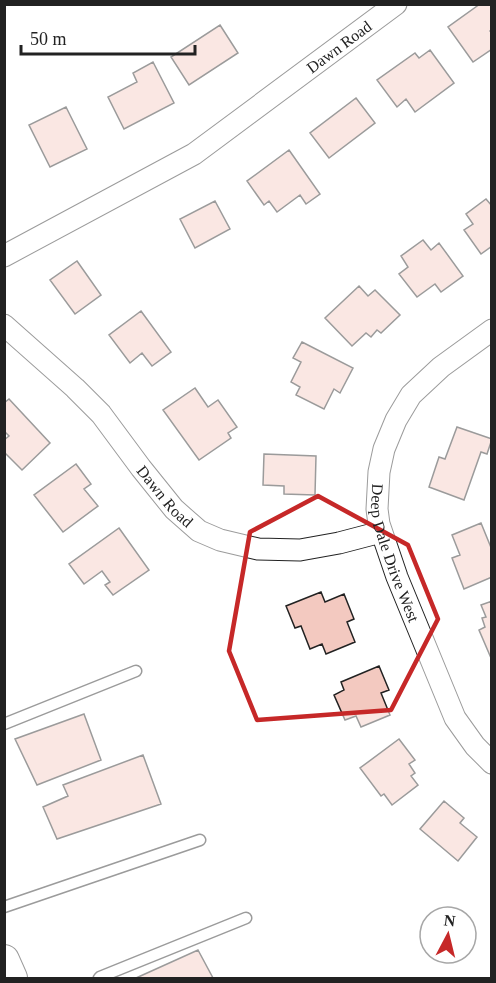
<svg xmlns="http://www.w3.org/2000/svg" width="496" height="983" viewBox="0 0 496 983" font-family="'Times New Roman',serif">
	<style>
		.building { fill: #f3c9c0; stroke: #222; stroke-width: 1.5 }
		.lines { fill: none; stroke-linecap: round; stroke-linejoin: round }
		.lane-casing { stroke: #222; stroke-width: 13 }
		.street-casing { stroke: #222; stroke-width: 23 }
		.secondary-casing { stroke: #222; stroke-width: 32 }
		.lane { stroke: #fff; stroke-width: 10 }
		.street { stroke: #fff; stroke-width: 21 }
		.secondary { stroke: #fff; stroke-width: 30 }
		.marked { fill: none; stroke: #c62828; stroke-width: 4.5; stroke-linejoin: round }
		.labels { text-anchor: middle; stroke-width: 4.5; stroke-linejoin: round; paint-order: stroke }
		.street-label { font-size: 16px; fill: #222; stroke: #fff }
	</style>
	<rect width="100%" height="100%" fill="#fff"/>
	<!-- building -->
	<path class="building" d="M480 4H492V29L490 31 492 33V49L473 62 448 27Z
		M220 25 238 53 189 85 171 57Z
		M430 50 454 83 415 112 406 99 397 107 377 80 415 53 419 58Z
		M153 62 174 103 124 129 108 97 137 82 133 73Z
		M356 98 375 123 329 158 310 133Z
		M66 107 87 149 50 167 29 125Z
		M289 150 320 194 306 204 300 195 277 212 269 201 264 205 247 181Z
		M486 199 492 206V246L481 254 464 230 473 224 466 214Z
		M215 201 230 229 195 248 180 219Z
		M423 240 431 250 439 243 463 276 441 292 435 284 417 297 399 274 408 267 401 256Z
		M77 261 101 295 75 314 50 280Z
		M359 286 368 296 375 290 400 315 381 333 377 330 371 337 366 333 352 346 325 318Z
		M141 311 171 352 152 366 142 353 130 363 109 335Z
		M302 342 353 368 340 393 334 389 324 409 296 395 300 387 291 382 301 362 293 358Z
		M195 388 208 407 218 400 237 427 228 433 231 438 199 460 163 410Z
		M9 399 50 443 22 470 4 452V440L9 436 4 431V403Z
		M457 427 492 439 487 454 481 452 464 500 429 487 439 457 445 459Z
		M264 454 316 456 315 495 284 494V486L263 485Z
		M76 464 91 484 84 489 98 506 63 532 34 495Z
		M481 523 492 550V577L464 589 452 558 460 555 452 535Z
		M119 528 149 570 113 595 105 585 110 582 102 571 84 584 69 564Z
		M321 592 325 602 344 594 354 619 347 622 355 642 326 654 322 644 310 649 301 626 295 628 286 606Z
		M492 601V658H491L479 630 485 627 482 618 486 617 481 605Z
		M379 666 389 690 381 693 390 715 361 727 356 716 345 720 334 695 344 690 341 682Z
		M84 714 101 760 37 785 15 739Z
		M399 739 415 760 409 764 415 773 411 776 418 785 392 805 384 794 381 796 360 768Z
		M143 755 161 804 57 839 43 807 68 796 63 785Z
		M444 801 464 818 460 823 477 837 458 861 420 829Z
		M198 950 213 978H136Z"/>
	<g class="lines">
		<defs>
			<path id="lane" d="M4 724 136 671
				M4 907 200 840
				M99 978 100 977 246 918"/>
			<g id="street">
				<path id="s1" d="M4 256 194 154 396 4"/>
				<path id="s2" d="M4 325 75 388 101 414 141 468 174 509 199 531 220 540 258 549 300 550 339 543 381 532"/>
				<path id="s3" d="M492 330 441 367 411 395 396 420 384 449 379 472 377 509 379 524 397 577 455 718 475 746 492 763"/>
			</g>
			<path id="secondary" d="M4 960 12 978"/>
		</defs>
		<!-- lane casing -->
		<use href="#lane" class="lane-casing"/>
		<!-- street casing -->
		<use href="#street" class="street-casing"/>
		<!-- secondary casing -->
		<use href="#secondary" class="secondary-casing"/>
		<!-- lane -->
		<use href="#lane" class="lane"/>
		<!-- street -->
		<use href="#street" class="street"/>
		<!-- secondary -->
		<use href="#secondary" class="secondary"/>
	</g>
	<!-- marked area -->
	<path d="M0 0H496V983H0ZM318 496 408 545 438 619 391 710 257 720 229 651 250 532Z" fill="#fff" fill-opacity=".55" fill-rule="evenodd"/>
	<path class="marked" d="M318 496 408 545 438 619 391 710 257 720 229 651 250 532Z"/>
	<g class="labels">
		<!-- street labels -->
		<g class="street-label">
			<text dy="6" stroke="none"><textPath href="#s1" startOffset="396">Dawn Road</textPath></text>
			<text dy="6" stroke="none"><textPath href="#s2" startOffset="236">Dawn Road</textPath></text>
			<text dy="6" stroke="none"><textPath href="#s3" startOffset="272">Deep Dale Drive West</textPath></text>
		</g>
	</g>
	<!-- border -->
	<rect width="496" height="983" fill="none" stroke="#222222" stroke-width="12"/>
	<!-- north arrow -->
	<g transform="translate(448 935) rotate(7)"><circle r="28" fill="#ffffff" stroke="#a7a7a7" stroke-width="1.5"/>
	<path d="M0-4.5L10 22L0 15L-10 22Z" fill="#c62828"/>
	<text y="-9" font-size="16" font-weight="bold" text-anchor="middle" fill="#222222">N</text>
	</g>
	<!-- scale -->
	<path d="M21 45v9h174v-9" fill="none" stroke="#222222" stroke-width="3"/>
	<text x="30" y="45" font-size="18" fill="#222222" stroke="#ffffff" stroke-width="4.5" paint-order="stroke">50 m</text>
</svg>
